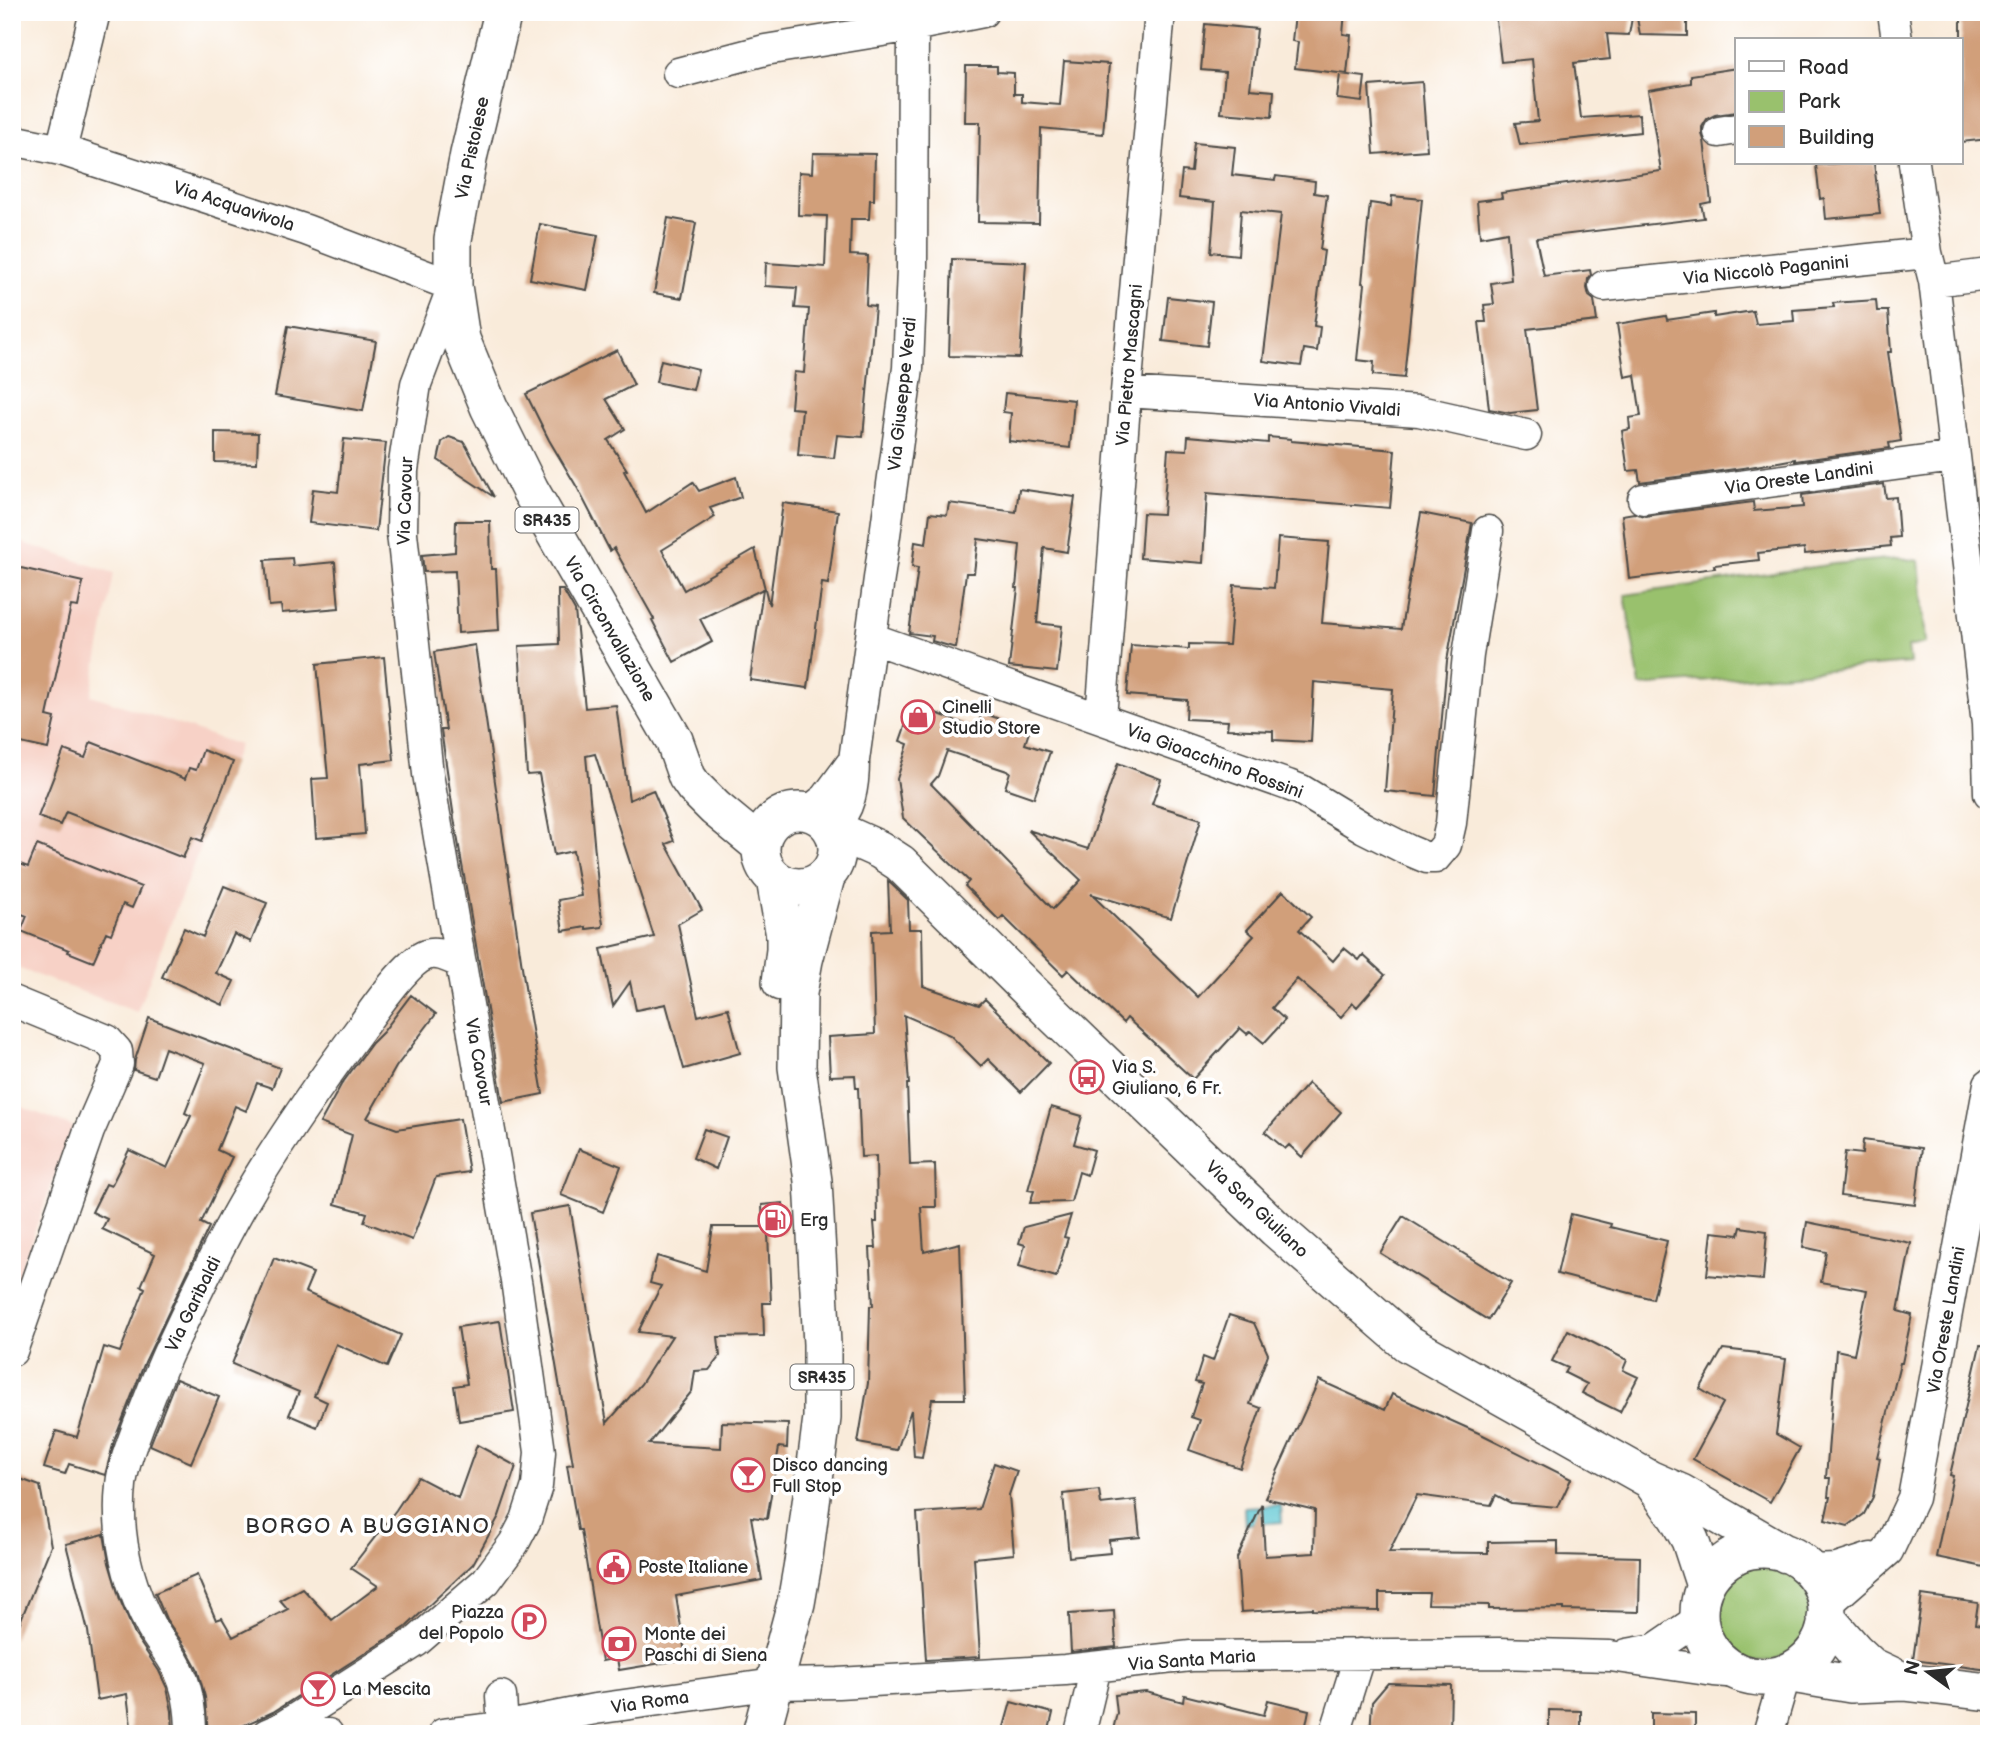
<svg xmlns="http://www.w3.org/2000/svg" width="2001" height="1746" viewBox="0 0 2001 1746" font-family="'Balsamiq Sans',sans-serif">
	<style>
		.built { fill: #f7d1c6 }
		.green { fill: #99c16d; stroke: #62764c; stroke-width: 2 }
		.water { fill: #5ac6d2; stroke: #42787e; stroke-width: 2 }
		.building { fill: #d19f7a }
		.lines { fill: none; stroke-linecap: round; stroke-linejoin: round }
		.minor-casing { stroke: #4a4845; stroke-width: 33 }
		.major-casing { stroke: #4a4845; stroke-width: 40 }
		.minor { stroke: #fff; stroke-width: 30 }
		.major { stroke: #fff; stroke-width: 37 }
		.labels { text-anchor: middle; stroke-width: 7; stroke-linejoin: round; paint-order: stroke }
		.shield { fill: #fff; stroke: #6b6b6b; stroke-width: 2 }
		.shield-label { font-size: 16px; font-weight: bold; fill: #2b2b2b }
		.street-label { font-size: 18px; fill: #2b2b2b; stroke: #fff }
		.poi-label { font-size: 18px; fill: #2b2b2b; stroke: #fff; text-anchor: start }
		.quarter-label { font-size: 21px; letter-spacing: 2px; fill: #2b2b2b; stroke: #fff }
	</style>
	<rect width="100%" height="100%" fill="#fff"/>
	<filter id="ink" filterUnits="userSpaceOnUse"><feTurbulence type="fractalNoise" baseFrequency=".0143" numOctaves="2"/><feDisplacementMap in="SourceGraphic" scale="14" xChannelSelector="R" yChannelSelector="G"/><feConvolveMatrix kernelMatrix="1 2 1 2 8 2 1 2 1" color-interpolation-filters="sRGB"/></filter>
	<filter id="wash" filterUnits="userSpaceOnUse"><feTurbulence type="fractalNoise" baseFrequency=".00686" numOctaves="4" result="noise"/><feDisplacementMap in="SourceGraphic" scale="28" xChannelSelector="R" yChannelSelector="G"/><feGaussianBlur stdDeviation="1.57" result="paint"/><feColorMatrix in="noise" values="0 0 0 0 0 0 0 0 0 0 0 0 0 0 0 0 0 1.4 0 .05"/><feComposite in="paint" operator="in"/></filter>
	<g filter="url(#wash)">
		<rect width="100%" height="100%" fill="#f9ebda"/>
		<!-- built -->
		<path class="built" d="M12 539 114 573 91 695 239 745 137 1012 12 966Z
			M12 1103 73 1127 12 1292Z"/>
		<!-- green -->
		<path class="green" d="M1899 558 1919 561 1926 643 1908 647 1910 663 1640 686 1625 595 1834 564Z
			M1712 1612a49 49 0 1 1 98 0a49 49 0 1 1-98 0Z"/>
		<!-- water -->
		<path class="water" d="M1281 1505 1282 1522 1245 1524 1244 1507Z"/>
		<g id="blocks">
			<!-- building -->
			<path class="building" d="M1319 12H1345L1343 34 1351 35 1347 74 1295 68 1298 42 1292 41 1295 14 1318 16Z
				M1495 12H1562V15L1588 12H1633L1629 35 1607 34 1610 59 1574 63 1581 118 1639 114 1640 132 1520 145 1515 123 1538 121 1532 59 1501 62Z
				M1636 12H1687V36L1640 35Z
				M1961 12H1989V139L1961 142Z
				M1205 24 1257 29 1250 89 1274 91 1272 117 1221 113 1225 72 1201 70Z
				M1064 61 1109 64 1103 134 1041 128 1039 223 978 222 980 122H965L966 66H997V72L1014 73V94H1022V102L1060 105Z
				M1737 68V112L1715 115 1707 119 1702 127V134L1704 140 1711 202 1701 204 1704 218 1536 238 1544 276 1590 270 1591 275 1588 279 1587 288 1589 296 1594 300 1597 321 1527 329 1537 410 1510 413 1489 409 1479 322H1486L1484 305 1494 304 1491 283 1511 280 1507 232 1480 237 1477 201 1502 198 1501 193 1661 171 1648 90 1691 83V75Z
				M1340 74 1365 77 1362 102 1337 99Z
				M1422 82 1427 150 1374 154 1369 86Z
				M1194 143 1235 147 1232 175 1275 180 1276 176 1315 181 1314 193 1327 195 1320 250 1324 251 1314 326 1320 327 1317 351 1304 349 1301 366 1263 361 1281 214 1241 210 1238 255 1211 252 1215 202 1179 198 1182 171 1191 172Z
				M813 153 875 154 874 200H870L869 219H851L850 255 868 256 866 305 875 306 863 437 837 435 834 458 798 455 802 409 791 408 794 372 804 373 809 309 795 308 797 288 765 286 766 263 825 267 827 216 798 215 799 172 812 173Z
				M1840 163H1874L1880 214 1826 219 1824 198 1820 199 1816 165Z
				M1392 196 1422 199 1404 378 1373 375 1374 362 1357 360 1365 284 1362 283 1370 203 1391 206Z
				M668 218 696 223 682 298 654 293Z
				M540 224 598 235 587 290 530 279Z
				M952 259 1026 262 1020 358 949 356Z
				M1168 297 1212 302 1207 346 1163 341Z
				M1876 300 1877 311H1888L1891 352H1888L1901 441 1889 443 1890 448 1795 461V459L1750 467 1640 482 1638 470 1628 471 1622 431 1630 429 1629 418 1641 416 1635 375 1625 377 1617 324 1666 316 1667 320 1714 313V317L1753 311 1756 324 1794 321 1793 310 1834 307 1833 303Z
				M288 326 376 341 363 411 275 396Z
				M617 350 634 385 606 399 625 429 608 440 627 470 624 471 646 513 693 482 699 491 736 477 741 497 710 508 715 517 662 550 684 590 755 549 769 605 783 503 838 511 828 584 822 583 808 688 750 680 763 589 700 619 712 642 674 662 652 620 654 619 614 548 610 551 578 489 549 440 526 394Z
				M661 360 698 369 693 390 656 382Z
				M1005 393 1074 400 1070 448 1009 441 1011 413 1003 412Z
				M215 432 258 433 257 463 215 462Z
				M1188 436 1268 443V437L1291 439V441L1395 450 1390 508 1207 493 1203 563 1140 558 1143 513 1163 514 1168 449 1187 450Z
				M449 437 464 442 494 497 438 460 442 442Z
				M344 439 386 443 376 531 309 523 313 489 338 492Z
				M1884 484 1886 498 1896 497 1899 537 1890 538 1891 546 1805 554 1804 548 1758 553 1759 560 1714 565 1715 568 1629 579 1622 515 1634 513 1645 516 1753 502 1754 511 1803 507 1802 495Z
				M1019 489 1075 497 1067 552 1044 548 1037 623 1062 626 1057 672 1009 667 1018 588H1016L1020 545 978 539 974 573H966L956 648 932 641 933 636 909 633 918 568 912 567 915 542 926 544 930 513 947 515 949 503 1016 512Z
				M1421 513 1472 523 1447 661 1435 796 1385 791 1393 689 1314 682 1311 742 1273 740V731L1227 729 1228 721 1186 719 1187 700 1127 695 1131 645 1189 649V644L1229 645 1234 585 1274 588 1278 538 1329 542 1322 623 1401 629Z
				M456 521H490L491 569H496L499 630 458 633 455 571 424 572 422 555 455 552Z
				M292 558 293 566 335 562 339 608 282 613 281 605 269 606 265 560Z
				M12 566 83 582 78 607 71 606 47 716 55 718 48 749 12 741Z
				M558 590H563L575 611 585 708 616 705 629 800 653 790 674 841 666 844 702 910 678 924 698 1016 728 1008 740 1053 684 1069 666 1004 636 1010 630 982 613 1006 601 949 654 937 595 754 586 756 600 906 603 924 602 927 586 929V927L563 931 558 900 581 896 573 851 554 855 539 774 527 775 519 646 559 644Z
				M475 645 526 994 543 1094 503 1102 454 818 441 730H446L434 652Z
				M384 657 394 760 360 764 365 834 316 838 312 779 328 778 317 664Z
				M913 704 977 729 982 713 1030 729 1025 744 1050 752 1034 798 1005 788 1010 772 947 751 938 776 931 784 1053 909 1081 880 1028 830 1088 849 1118 763 1161 779 1152 804 1201 819 1171 918 1091 894 1198 997 1254 936 1247 930 1283 891 1311 917 1299 930 1333 961 1344 948 1359 960 1363 955 1385 975 1357 1007 1353 1003 1341 1017 1297 979 1272 1008 1285 1020 1264 1043 1250 1031 1247 1034 1240 1028 1193 1079 1127 1018 1123 1023 1068 970 1063 975 1003 916 999 920 965 886 969 881 903 818 897 779 908 744 900 741Z
				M91 742 185 779 189 768 196 770 203 750 233 762 202 841 192 837 183 858 66 812 60 825 38 817 64 750 85 758Z
				M37 845 141 887 132 908 123 904 111 934 106 932 93 962 68 952 69 950 21 931 27 916 12 910V861L28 867Z
				M888 881 908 900 909 929H922L923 986 979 1005 985 999 1049 1063 1021 1092 988 1059 981 1066 950 1035 904 1015 909 1084H907L910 1165 935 1164 936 1207H921L924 1252 960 1243 965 1399H932L922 1458 914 1457 911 1410 897 1450 858 1443 868 1383 870 1306H873L870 1248H876L874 1222H877L876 1156 861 1157 858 1088H856L855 1075 830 1076 828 1037 875 1034 872 931 890 930Z
				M224 886 267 903 251 942 234 934 216 973 234 981 223 1005 162 977 184 928 203 937Z
				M411 995 436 1014 396 1067 367 1118 397 1129 460 1119 469 1172 436 1177 412 1240 364 1222 367 1213 335 1204 352 1135 320 1123 341 1085 372 1043 383 1032Z
				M149 1018 280 1068 272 1088 257 1083 246 1111 235 1106 217 1150 232 1157 201 1223 209 1227 145 1362 114 1441 105 1475 69 1464 65 1474 44 1468 56 1431 77 1437 104 1347 120 1352 145 1288 141 1286 155 1254 102 1229 107 1219 92 1212 106 1184 111 1186 129 1150 167 1168 191 1116 185 1113 205 1063 165 1048 155 1077 134 1070 135 1060Z
				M1308 1083 1341 1112 1302 1157 1289 1145 1285 1149 1265 1132Z
				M1051 1107 1082 1116 1074 1144 1094 1150 1087 1175 1079 1172 1071 1202 1030 1203 1034 1191 1028 1190Z
				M704 1129 727 1137 716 1169 693 1158Z
				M1863 1140 1922 1148 1915 1205 1840 1196 1845 1152 1862 1154Z
				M579 1149 621 1166 603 1212 561 1195Z
				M783 1203 785 1233 768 1234 771 1303H763L764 1336 718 1337 720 1356 709 1370 695 1371 692 1391 649 1444 721 1448 722 1422 788 1424 787 1448 779 1447 767 1519 751 1517 762 1580 676 1596 686 1659 619 1670 617 1658 602 1661 581 1530H578L567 1465 573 1464 530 1213 570 1206 607 1423 641 1384 672 1336 638 1332 661 1286 650 1283 657 1256 706 1271 713 1227H763L762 1205Z
				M1571 1214 1611 1224 1610 1227 1667 1241 1653 1299 1557 1274Z
				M1071 1215 1064 1237 1068 1238 1056 1277 1019 1266 1025 1245 1019 1243 1024 1227Z
				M1403 1216 1511 1283 1488 1320 1380 1253Z
				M1807 1222 1911 1243 1898 1311 1912 1315 1902 1363H1900L1877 1457 1880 1458 1873 1497 1864 1514 1848 1526 1825 1520 1830 1497H1828L1830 1478H1826L1836 1350 1854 1354 1867 1290 1821 1282 1826 1252 1803 1247Z
				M1741 1227 1767 1231 1763 1280 1707 1275 1712 1232 1739 1235Z
				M274 1258 313 1273 305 1292 401 1335 387 1367 336 1344 314 1396 327 1402 317 1427 289 1415 299 1392 232 1364Z
				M1229 1315 1254 1323 1268 1354 1250 1404 1261 1408 1240 1468 1189 1450 1200 1420 1191 1417 1202 1384 1195 1382 1203 1357 1213 1361Z
				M500 1321 514 1412 459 1421 454 1386 467 1384 458 1327Z
				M1568 1330 1627 1360 1623 1370 1638 1377 1620 1412 1582 1393 1587 1384 1565 1373 1568 1368 1552 1361Z
				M1980 1345 1989 1346V1568L1936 1557 1953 1476 1950 1475Z
				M1723 1349 1758 1353V1355L1786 1359 1776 1434 1800 1448 1770 1502 1693 1459 1723 1403 1700 1389Z
				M176 1379 219 1397 191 1463 150 1445Z
				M1319 1380 1385 1410 1392 1394 1483 1435 1571 1479 1558 1507 1511 1503 1496 1495 1491 1505 1417 1495 1389 1552 1488 1553V1542L1558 1541V1555L1640 1557 1639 1612 1564 1610V1608L1489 1609V1605L1428 1604 1429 1593H1379V1611L1313 1610V1608L1241 1612 1237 1558 1262 1504 1265 1556 1314 1553 1315 1510 1265 1498Z
				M477 1445 516 1466 499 1516 473 1564 406 1627 273 1712 236 1729 208 1734 205 1697 197 1668 186 1648 166 1619 155 1593 197 1575 216 1620 222 1618 233 1637 288 1609 280 1600 302 1588 332 1620 378 1586 351 1568 396 1510 418 1477 458 1498Z
				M994 1463 1017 1471 1009 1495 1014 1554 974 1558 980 1657 926 1660 917 1513 979 1509Z
				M12 1476 40 1486 51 1546 13 1639Z
				M1099 1490 1101 1504 1136 1500 1140 1537 1109 1540 1110 1553 1069 1557 1063 1494Z
				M104 1534 109 1563 120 1600 135 1635 159 1671 167 1688 172 1711 173 1734H132L127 1694 97 1700 88 1631 66 1544Z
				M1922 1595 1978 1603 1975 1624 1989 1626V1670L1913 1660Z
				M1114 1611 1116 1647 1071 1652 1069 1614Z
				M1388 1683 1451 1685 1450 1734H1370L1372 1702Z
				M1146 1692 1183 1702 1184 1695 1264 1715 1268 1700 1309 1710 1306 1725 1309 1726V1734H1112L1117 1713 1115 1695Z
				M1011 1702 1053 1713 1048 1734H1002Z
				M1549 1710 1581 1711V1734H1549Z
				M1651 1713 1695 1714V1734H1651Z"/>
		</g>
	</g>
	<g filter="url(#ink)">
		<use href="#blocks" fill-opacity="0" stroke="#4a4845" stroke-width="2"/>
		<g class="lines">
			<defs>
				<path id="minor" d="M1893 12 1897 40
					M678 73 765 50 913 26 983 12
					M1719 132 1737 129
					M12 140 61 150 306 230 453 286 416 384 403 470 402 533 428 774 517 1287 540 1452 537 1486 526 1520 514 1543 486 1581 417 1641 281 1728 267 1734
					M61 150 95 12
					M1914 163 1927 253 1934 281 1987 724 1989 793
					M1934 281 1989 274
					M1604 286 1927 253
					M1126 392 1419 411 1526 435
					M1643 499 1954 457
					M871 638 1288 785 1301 790 1364 828 1408 850 1427 858H1435L1446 845 1451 823 1468 655 1488 531
					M1101 718 1126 392 1160 12
					M808 812 826 798 854 760
					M831 828C851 811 854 785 854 760L908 368 912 269 913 26
					M12 1001 107 1040 117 1051 118 1064 89 1131 12 1351
					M1809 1570 1837 1569 1871 1558
					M1826 1605 1888 1551 1913 1498 1989 1084
					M1627 1654 1655 1649 1699 1619
					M501 1696 503 1727
					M281 1728 328 1734
					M191 1734C191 1712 188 1687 177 1667 170 1653 159 1641 151 1627 128 1584 116 1535 121 1485 123 1464 132 1444 139 1424 149 1400 158 1375 169 1351 192 1302 215 1252 242 1205 278 1142 320 1083 363 1025 375 1008 408 961 426 955 439 951 450 958 461 963
					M443 1734 503 1727 595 1709 775 1684 838 1683 1065 1670 1191 1656 1499 1653 1610 1656 1714 1671 1740 1673
					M1080 1734 1096 1667
					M1335 1734 1360 1654
					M1768 1734 1786 1673"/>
				<path id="major" d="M503 12 469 154 453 239V286L461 339 489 407 530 490 674 740 687 777 694 787 715 808 761 846
					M761 849a38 38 0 1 1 76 0a38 38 0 1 1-76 0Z
					M831 828 880 850 900 863 1052 1013 1276 1229 1407 1343 1649 1479 1681 1493 1786 1554
					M775 879 785 936V950L781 982
					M1652 1482 1677 1517 1690 1540 1705 1586
					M1699 1613a64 64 0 1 1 128 0a64 64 0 1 1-128 0Z
					M1826 1618 1854 1650 1871 1666 1903 1681
					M1786 1673 1851 1684 1904 1682 1989 1692
					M761 1734 796 1603 804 1557 822 1418V1344L813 1181 797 1067 798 993 804 960 826 877"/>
			</defs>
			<!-- minor casing -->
			<use href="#minor" class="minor-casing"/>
			<!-- major casing -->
			<use href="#major" class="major-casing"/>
			<!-- minor -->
			<use href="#minor" class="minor"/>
			<!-- major -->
			<use href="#major" class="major"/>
		</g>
	</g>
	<!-- icons -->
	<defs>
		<symbol id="shop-ring" viewBox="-11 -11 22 22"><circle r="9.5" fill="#fff" stroke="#d1495b" stroke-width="1.5"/><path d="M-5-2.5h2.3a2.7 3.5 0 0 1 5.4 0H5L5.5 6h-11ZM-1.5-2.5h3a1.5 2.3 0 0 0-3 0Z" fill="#d1495b"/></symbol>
		<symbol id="bus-ring" viewBox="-11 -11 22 22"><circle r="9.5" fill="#fff" stroke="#d1495b" stroke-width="1.5"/><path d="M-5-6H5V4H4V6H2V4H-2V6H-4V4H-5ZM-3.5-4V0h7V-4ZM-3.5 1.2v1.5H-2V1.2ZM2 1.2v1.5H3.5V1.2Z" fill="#d1495b"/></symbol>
		<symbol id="fuel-ring" viewBox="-11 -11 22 22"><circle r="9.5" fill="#fff" stroke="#d1495b" stroke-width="1.5"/><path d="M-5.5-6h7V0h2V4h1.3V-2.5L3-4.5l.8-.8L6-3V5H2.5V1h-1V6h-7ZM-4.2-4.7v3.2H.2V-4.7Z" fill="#d1495b"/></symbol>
		<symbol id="bar-ring" viewBox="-11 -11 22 22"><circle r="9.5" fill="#fff" stroke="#d1495b" stroke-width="1.5"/><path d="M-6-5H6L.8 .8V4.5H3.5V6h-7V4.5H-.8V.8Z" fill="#d1495b"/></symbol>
		<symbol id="civic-ring" viewBox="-11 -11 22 22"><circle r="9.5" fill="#fff" stroke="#d1495b" stroke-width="1.5"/><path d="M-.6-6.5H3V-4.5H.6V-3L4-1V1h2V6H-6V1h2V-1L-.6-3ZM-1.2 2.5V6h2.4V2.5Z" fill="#d1495b"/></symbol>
		<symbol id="parking-ring" viewBox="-11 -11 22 22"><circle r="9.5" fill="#fff" stroke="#d1495b" stroke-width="1.5"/><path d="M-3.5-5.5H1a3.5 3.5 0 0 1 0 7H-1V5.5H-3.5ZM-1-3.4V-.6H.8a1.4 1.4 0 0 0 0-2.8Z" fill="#d1495b"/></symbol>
		<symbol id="bank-ring" viewBox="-11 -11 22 22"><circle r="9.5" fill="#fff" stroke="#d1495b" stroke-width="1.5"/><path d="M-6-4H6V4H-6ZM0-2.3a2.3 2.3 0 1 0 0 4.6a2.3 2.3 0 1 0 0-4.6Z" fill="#d1495b"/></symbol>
	</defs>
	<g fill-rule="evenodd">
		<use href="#shop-ring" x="899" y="698" width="38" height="38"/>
		<use href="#bus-ring" x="1068" y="1058" width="38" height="38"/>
		<use href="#fuel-ring" x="756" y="1201" width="38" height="38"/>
		<use href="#bar-ring" x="729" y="1456" width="38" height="38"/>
		<use href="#civic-ring" x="595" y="1548" width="38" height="38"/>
		<use href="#parking-ring" x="510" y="1603" width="38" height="38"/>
		<use href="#bank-ring" x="600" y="1625" width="38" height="38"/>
		<use href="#bar-ring" x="299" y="1670" width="38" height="38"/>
	</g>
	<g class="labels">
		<!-- shield labels -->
		<g class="shield">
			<rect x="515.5" y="507.5" width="63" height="25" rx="5"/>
			<rect x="790.5" y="1364.5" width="63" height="25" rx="5"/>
		</g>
		<g class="shield-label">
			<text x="547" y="526">SR435</text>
			<text x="822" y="1383">SR435</text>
		</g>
		<!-- street labels -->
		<g class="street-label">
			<text transform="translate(472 148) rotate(-78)" y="6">Via Pistoiese</text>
			<text transform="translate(234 206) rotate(18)" y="6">Via Acquavivola</text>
			<text transform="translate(1766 270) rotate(-6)" y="6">Via Niccolò Paganini</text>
			<text transform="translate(1129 365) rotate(-85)" y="6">Via Pietro Mascagni</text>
			<text transform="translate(902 394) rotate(-84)" y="6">Via Giuseppe Verdi</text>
			<text transform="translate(1327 405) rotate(4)" y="6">Via Antonio Vivaldi</text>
			<text transform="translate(1799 478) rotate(-8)" y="6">Via Oreste Landini</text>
			<text transform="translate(405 501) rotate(-88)" y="6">Via Cavour</text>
			<text transform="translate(610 629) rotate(60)" y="6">Via Circonvallazione</text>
			<text transform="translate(1215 761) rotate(20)" y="6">Via Gioacchino Rossini</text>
			<text transform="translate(479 1062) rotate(80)" y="6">Via Cavour</text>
			<text transform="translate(1257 1209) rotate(43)" y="6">Via San Giuliano</text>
			<text transform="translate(193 1304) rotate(-64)" y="6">Via Garibaldi</text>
			<text transform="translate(1946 1320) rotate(-80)" y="6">Via Oreste Landini</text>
			<text transform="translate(1192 1660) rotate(-4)" y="6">Via Santa Maria</text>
			<text transform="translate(650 1702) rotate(-8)" y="6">Via Roma</text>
		</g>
		<!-- poi labels -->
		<g class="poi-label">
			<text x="942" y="713">Cinelli<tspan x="942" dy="21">Studio Store</tspan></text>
			<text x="1112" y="1073">Via S.<tspan x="1112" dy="21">Giuliano, 6 Fr.</tspan></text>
			<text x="800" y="1226">Erg</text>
			<text x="772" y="1471">Disco dancing<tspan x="772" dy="21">Full Stop</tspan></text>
			<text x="638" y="1573">Poste Italiane</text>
			<text x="504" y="1618" text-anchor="end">Piazza<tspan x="504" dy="21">del Popolo</tspan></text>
			<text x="644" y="1640">Monte dei<tspan x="644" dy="21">Paschi di Siena</tspan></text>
			<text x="342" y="1695">La Mescita</text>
		</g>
		<!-- quarter labels -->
		<g class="quarter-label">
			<text x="368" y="1533">BORGO A BUGGIANO</text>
		</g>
	</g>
	<!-- margin -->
	<rect width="2001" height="1746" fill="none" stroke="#fff" stroke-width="42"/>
	<!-- legend -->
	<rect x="1735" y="38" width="228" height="126" fill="#ffffff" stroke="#aaaaaa" stroke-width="2"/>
	<rect x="1749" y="61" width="35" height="10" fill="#ffffff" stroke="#aaaaaa" stroke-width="2"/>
	<text x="1798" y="74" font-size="21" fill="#2b2b2b">Road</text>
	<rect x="1749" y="91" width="35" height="21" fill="#99c16d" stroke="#aaaaaa" stroke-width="2"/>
	<text x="1798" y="108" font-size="21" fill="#2b2b2b">Park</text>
	<rect x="1749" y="126" width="35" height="21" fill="#d19f7a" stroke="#aaaaaa" stroke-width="2"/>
	<text x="1798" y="144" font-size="21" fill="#2b2b2b">Building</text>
	<!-- north arrow -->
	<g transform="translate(1928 1672) rotate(285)" stroke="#ffffff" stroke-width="5" paint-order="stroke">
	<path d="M0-5L12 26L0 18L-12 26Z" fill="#2b2b2b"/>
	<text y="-10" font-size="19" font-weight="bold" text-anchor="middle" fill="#2b2b2b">N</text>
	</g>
</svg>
